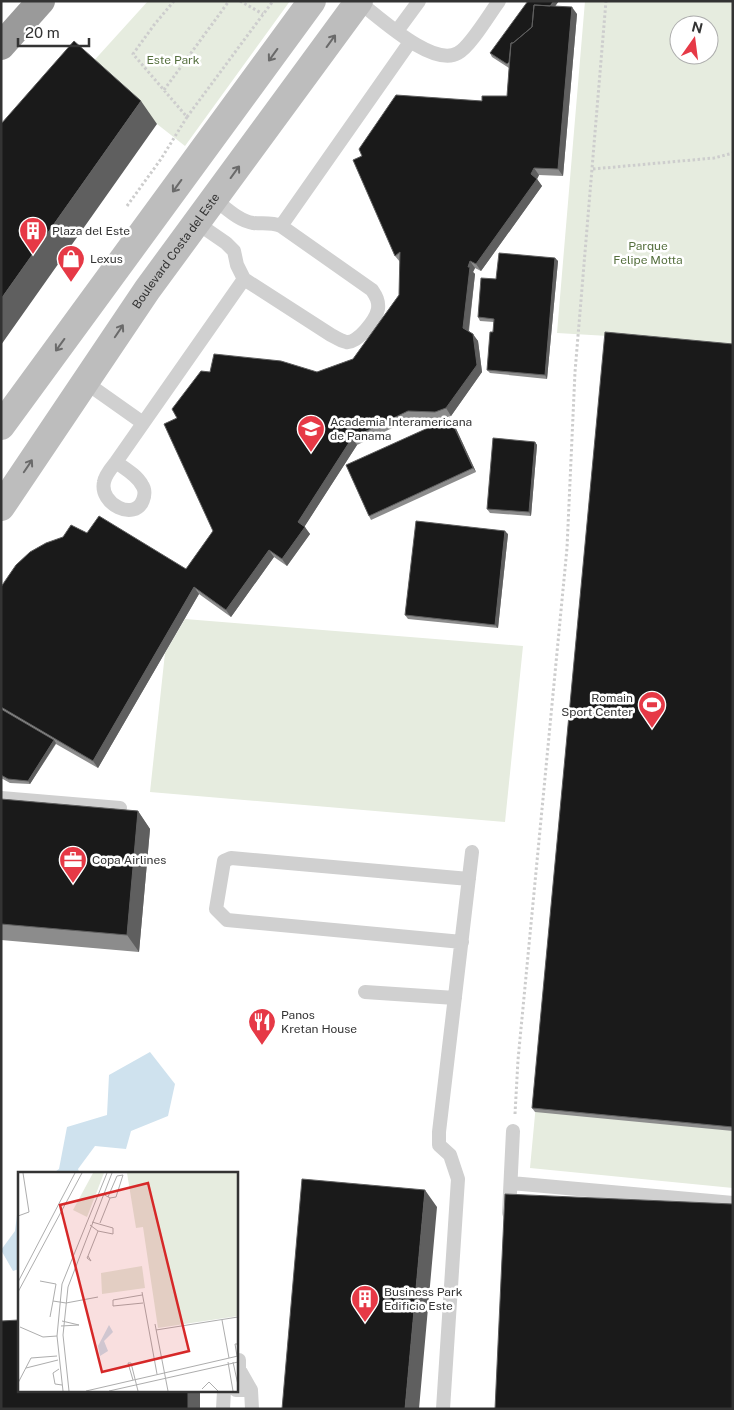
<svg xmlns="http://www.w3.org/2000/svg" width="734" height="1410" viewBox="0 0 734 1410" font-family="'Public Sans',sans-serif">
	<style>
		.green { fill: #e6ecdf; fill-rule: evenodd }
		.water { fill: #cfe2ee }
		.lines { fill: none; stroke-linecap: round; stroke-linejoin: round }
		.path { stroke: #cdcdcd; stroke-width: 3; stroke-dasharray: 2.5 2.5; stroke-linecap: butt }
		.lane { stroke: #d0d0d0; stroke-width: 14 }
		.secondary { stroke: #bdbdbd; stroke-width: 28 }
		.highway { stroke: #9a9a9a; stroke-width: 28 }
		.wall { fill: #8c8c8c }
		.shaded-wall { fill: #5f5f5f }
		.building { fill: #1a1a1a; stroke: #5f5f5f }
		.oneway { stroke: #6a6a6a }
		.labels { text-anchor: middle; stroke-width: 5; stroke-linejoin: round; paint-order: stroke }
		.park-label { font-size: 12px; fill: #56703f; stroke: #fff }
		.poi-label { font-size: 12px; fill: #333; stroke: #fff; text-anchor: start }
		.street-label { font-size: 12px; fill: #333; stroke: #fff }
		.inset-road { fill: none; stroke: #adadad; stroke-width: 1 }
		.view { fill: #d62828; fill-opacity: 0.15; stroke: #d62828; stroke-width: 2.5 }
		.inset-edge { fill: none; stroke: #333; stroke-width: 2.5 }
	</style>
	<rect width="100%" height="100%" fill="#fff"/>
	<!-- green -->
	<path class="green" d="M148 1H290L185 146 157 124 90 65Z
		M585 1H733V1188L530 1168 608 336 557 333ZM679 25H709V55H679Z
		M185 619 523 646 505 822 150 792 165 653Z"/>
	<!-- water -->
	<path class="water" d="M150 1052 175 1084 168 1116 131 1131 126 1149 95 1146 78 1169 80 1174H52L59 1169 67 1127 107 1115 109 1075Z
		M19 1199V1269L13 1271 1 1250 15 1231Z"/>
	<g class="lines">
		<!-- path -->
		<path class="path" d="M240 1 263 14
			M164 90 229 1
			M187 117 273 1
			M593 169 714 158 733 153
			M127 206 161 159 187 117 133 54 154 25 174 1
			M515 1114 518 1060 567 548 575 372 606 1"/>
		<!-- lane -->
		<path class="lane" d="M359 2C379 17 433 68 458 53 470 47 490 13 499 1
			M397 31 419 1
			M197 223 226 243 234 251 237 265 244 279 331 335C335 337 341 341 346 342 358 344 376 319 378 309 379 301 376 296 372 290L281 226C271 222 263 224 253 223 239 221 226 208 214 199
			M281 226 410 42
			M85 382 143 423
			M116 462C124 468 137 475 142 485 145 489 145 495 143 500 135 522 99 504 104 482 105 475 112 467 116 462L244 279
			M1 798 120 808
			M462 942 227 920 216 909 224 861 231 858 469 879
			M365 992 455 998
			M511 1183 733 1203
			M509 1213 513 1131
			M239 1360V1369L251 1390
			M236 1390H251L252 1409
			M223 1409 224 1391
			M443 1409 458 1179 450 1155 439 1145V1132L472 852"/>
		<!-- secondary -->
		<g class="secondary">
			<path d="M1 426 312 1"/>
			<path id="s1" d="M1 507 147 290 359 1"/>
		</g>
		<!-- highway -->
		<path class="highway" d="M1 46 41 1"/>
	</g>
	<!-- wall -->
	<path class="wall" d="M555 6 577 14 563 176 539 175 537 179 542 186 481 271 475 268 473 272 475 274 469 331 478 341 482 372 451 416 440 419 413 418 357 445 304 527 310 534 287 566 274 557 231 617 199 594 98 768 56 744 30 784 10 783 1 778V587L87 533 186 569 213 531 177 418 210 372H317L353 359 399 295 400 262 395 256 482 101 507 96 509 68 492 57 490 53Z
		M555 258 558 261 547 379 490 373 487 370 494 322 480 321 478 317 496 279Z
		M733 344V1131L535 1112 532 1108Z
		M450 418 453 422 476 472 371 520 369 516Z
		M535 442 537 445 531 516 490 513 487 509Z
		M508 534 498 628 408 619 405 615Z
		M1 799 138 811 150 829 139 952 1 940Z"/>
	<!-- shaded-wall -->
	<path class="shaded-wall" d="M554 1H559L551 12 548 9Z
		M572 7 577 14 563 176 558 169Z
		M141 101 157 124 1 345V299Z
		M534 168 539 175 537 179 542 186 481 271 476 264Z
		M555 258 558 261 547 379 545 375Z
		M470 261 475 268 473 272 475 274 468 335 463 328 468 267Z
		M473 334 478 341 482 372 451 416 446 408Z
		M450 418 453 422 476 472 473 468Z
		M352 438 357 445 303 529 298 522Z
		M535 442 537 445 531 516 529 512Z
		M305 527 310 534 287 566 282 559Z
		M505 531 508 534 498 628 495 625Z
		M269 550 274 557 231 617 226 610Z
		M194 587 199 594 98 768 93 761Z
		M54 740 56 743 30 784 28 781Z
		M138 811 150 829 139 952 127 935Z
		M425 1190 437 1207 419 1409H405Z
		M188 1391H200V1409H188Z"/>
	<!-- building -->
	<path class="building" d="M528 1H554L550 6 534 5 532 27 513 43H511L509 62 507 64 490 53Z
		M534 5 572 7 558 169 534 168 531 174 537 179 476 264 470 261 468 267H470L463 328 473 334 477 365 446 408 435 412 408 411 352 438 298 522 305 527 282 559 269 550 226 610 194 587 93 761 1 707V587L5 581 16 565 30 552 46 543 63 537 71 525 87 533 99 516 186 569 213 531 164 424 177 418 172 409 201 371 210 372 214 354 281 361 317 372 353 359 399 295 400 252 395 256 353 160 362 156 359 149 396 95 482 101V96H507L511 43H513L532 27Z
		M74 41 141 101 1 299V124Z
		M499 253 555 258 545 375 487 370 490 332H493L494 319 478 317 481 278 496 279Z
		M605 332 733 344V1127L532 1108Z
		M450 418 473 468 369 516 346 465Z
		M493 438 535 442 529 512 487 509Z
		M416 521 505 531 495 625 405 615Z
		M1 709 54 740 28 781 8 779 1 775Z
		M1 799 138 811 127 935 1 924Z
		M302 1179 425 1190 405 1409H282Z
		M505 1194 733 1204V1409H495Z
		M19 1320V1391H188V1409H1V1321Z"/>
	<!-- one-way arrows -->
	<defs><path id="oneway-shaft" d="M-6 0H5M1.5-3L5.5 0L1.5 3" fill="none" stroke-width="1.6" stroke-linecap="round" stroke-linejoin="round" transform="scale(1.25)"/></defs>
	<g class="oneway">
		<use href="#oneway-shaft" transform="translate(331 41) rotate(-54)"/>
		<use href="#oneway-shaft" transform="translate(273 55) rotate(126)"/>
		<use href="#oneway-shaft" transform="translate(235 172) rotate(-54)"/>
		<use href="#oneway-shaft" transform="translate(177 186) rotate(126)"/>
		<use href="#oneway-shaft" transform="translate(119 331) rotate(-56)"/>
		<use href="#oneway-shaft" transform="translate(60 345) rotate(126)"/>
		<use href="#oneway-shaft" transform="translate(28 466) rotate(-56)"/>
	</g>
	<!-- icons -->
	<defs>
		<symbol id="building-pin" viewBox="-11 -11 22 30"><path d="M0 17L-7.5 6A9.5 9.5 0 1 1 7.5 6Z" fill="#e63946" stroke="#fff"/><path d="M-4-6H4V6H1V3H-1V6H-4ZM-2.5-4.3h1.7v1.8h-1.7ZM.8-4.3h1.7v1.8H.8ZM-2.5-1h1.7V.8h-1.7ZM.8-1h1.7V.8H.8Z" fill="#fff"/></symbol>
		<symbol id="shop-pin" viewBox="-11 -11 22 30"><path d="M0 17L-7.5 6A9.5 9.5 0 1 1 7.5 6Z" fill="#e63946" stroke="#fff"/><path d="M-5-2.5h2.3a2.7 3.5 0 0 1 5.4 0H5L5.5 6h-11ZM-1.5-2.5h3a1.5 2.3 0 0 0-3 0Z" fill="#fff"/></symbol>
		<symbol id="school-pin" viewBox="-11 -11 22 30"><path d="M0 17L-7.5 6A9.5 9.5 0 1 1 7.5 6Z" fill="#e63946" stroke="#fff"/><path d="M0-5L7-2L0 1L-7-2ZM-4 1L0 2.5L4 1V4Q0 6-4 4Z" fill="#fff"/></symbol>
		<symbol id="stadium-pin" viewBox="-11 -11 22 30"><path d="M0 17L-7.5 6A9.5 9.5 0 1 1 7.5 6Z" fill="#e63946" stroke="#fff"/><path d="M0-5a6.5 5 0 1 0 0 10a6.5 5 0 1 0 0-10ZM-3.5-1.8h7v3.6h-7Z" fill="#fff"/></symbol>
		<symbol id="office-pin" viewBox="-11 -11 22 30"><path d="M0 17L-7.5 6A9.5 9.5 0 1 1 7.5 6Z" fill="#e63946" stroke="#fff"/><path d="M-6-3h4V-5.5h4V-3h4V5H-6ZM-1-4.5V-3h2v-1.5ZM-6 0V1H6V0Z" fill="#fff"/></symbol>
		<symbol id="restaurant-pin" viewBox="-11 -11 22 30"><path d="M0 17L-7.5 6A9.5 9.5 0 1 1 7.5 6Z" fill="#e63946" stroke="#fff"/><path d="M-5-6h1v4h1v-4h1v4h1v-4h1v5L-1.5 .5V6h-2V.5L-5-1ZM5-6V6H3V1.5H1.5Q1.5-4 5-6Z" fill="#fff"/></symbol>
	</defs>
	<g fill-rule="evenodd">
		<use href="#building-pin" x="17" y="215" width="32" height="43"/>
		<use href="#shop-pin" x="55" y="243" width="32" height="43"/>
		<use href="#school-pin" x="295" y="413" width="32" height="43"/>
		<use href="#stadium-pin" x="636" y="689" width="32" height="43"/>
		<use href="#office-pin" x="57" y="844" width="32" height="43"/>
		<use href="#restaurant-pin" x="246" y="1006" width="32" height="43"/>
		<use href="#building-pin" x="349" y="1283" width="32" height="43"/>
	</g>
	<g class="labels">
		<!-- park labels -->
		<g class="park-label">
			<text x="173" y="64">Este Park</text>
			<text x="648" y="250">Parque<tspan x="648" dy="14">Felipe Motta</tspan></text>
		</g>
		<!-- poi labels -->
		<g class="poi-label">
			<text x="52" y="235">Plaza del Este</text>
			<text x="90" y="263">Lexus</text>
			<text x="330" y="426">Academia Interamericana<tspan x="330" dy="14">de Panama</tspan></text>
			<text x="633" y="702" text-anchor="end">Romain<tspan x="633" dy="14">Sport Center</tspan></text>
			<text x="92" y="864">Copa Airlines</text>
			<text x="281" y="1019">Panos<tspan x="281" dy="14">Kretan House</tspan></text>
			<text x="384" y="1296">Business Park<tspan x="384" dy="14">Edificio Este</tspan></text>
		</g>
		<!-- street labels -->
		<g class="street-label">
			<text dy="4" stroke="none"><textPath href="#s1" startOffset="310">Boulevard Costa del Este</textPath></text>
		</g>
	</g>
	<!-- overview -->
	<g transform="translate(18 1172)">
		<rect width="220" height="220" fill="#fff"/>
		<path d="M75 1H86L69 45 55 38ZM109 1H220V144L140 156 125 55 118 56ZM124 94 127 116 84 122 83 101Z" fill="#e6ecdf"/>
		<path d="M91 153 95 160 86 169 90 179 82 184 80 174Z" fill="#cfe2ee"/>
		<path class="inset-road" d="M85 22 92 26 98 25 105 3 99 4 90 25M0 44 11 40 5 1M82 51 92 26M72 53 80 59 95 62V56L74 50M70 84 73 89 69 86 70 84 80 59M22 109 38 112 35 129 48 131 80 125M0 110 57 1M0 120 64 1M124 120 139 202M124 123 95 128V134L125 131M32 145 35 129M204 148 211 186M137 152 150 219M43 154 61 153 44 149M2 155 25 165 39 164M138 158 220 145M219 184 217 172H220M210 190 215 219M215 190 220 213M8 196 40 188M41 197 35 201 37 212 44 213M115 208 110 191H113L120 219M0 211 13 186 39 184M184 217 191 210 200 219M45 219 39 164 44 112 89 1M51 219 45 163 50 115 94 1M68 219 220 184M91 219 220 190"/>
		<path class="view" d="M130 11 171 179 84 200 42 33Z"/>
		<rect width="220" height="220" class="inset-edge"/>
	</g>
	<!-- border -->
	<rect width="734" height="1410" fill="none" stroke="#333333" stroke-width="5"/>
	<!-- north arrow -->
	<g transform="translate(694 40) rotate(14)"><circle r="24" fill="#ffffff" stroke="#adadad"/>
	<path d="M0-4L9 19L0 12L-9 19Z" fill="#e63946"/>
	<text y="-8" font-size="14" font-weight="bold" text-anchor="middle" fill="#333333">N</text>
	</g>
	<!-- scale -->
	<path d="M18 38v8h71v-8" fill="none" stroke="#333333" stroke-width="2.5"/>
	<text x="25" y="38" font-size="15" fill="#333333" stroke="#ffffff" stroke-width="4" paint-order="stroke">20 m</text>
</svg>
